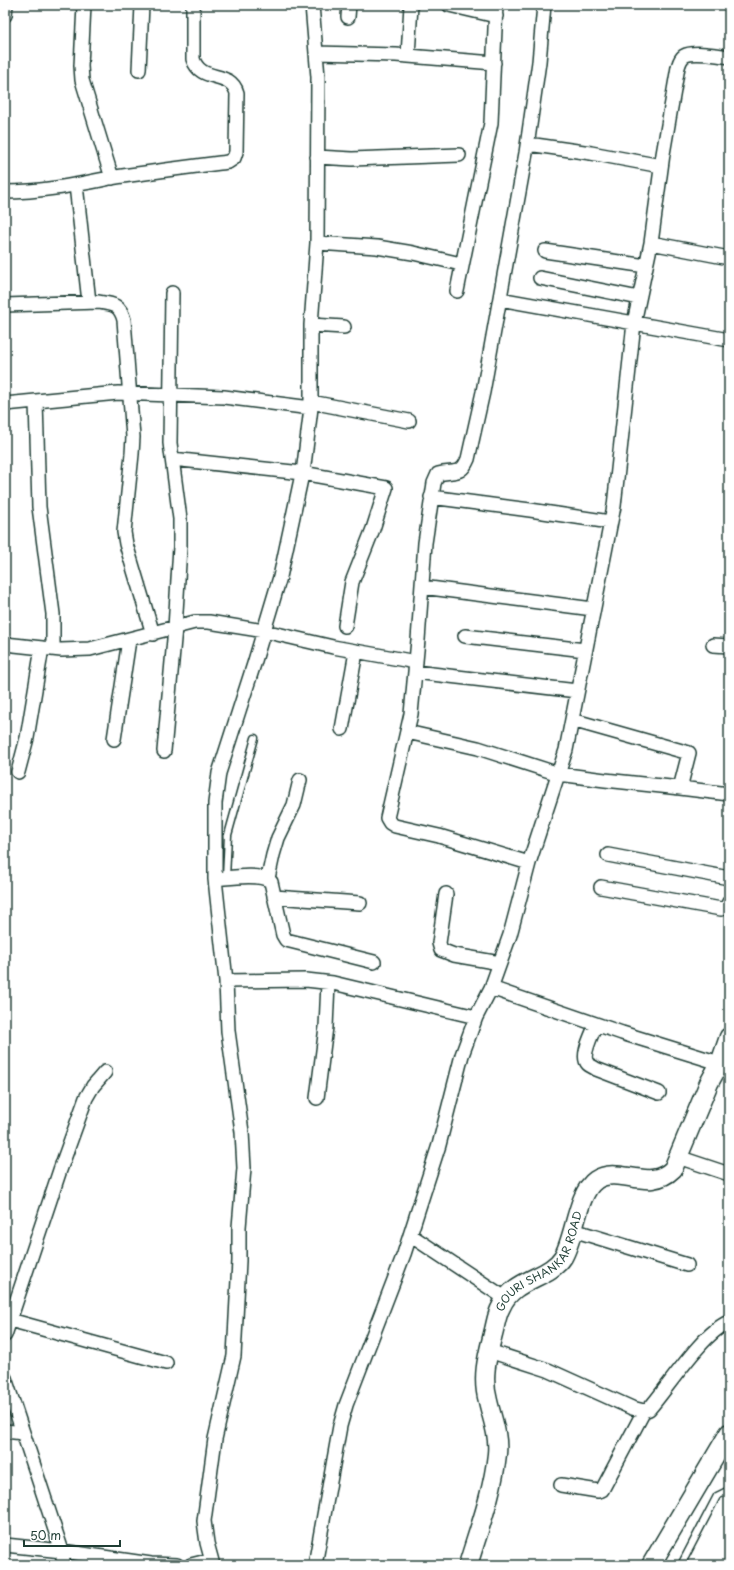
<svg xmlns="http://www.w3.org/2000/svg" width="734" height="1570" viewBox="0 0 734 1570" font-family="'Playpen Sans',sans-serif">
	<style>
		.lines { fill: none; stroke-linecap: round; stroke-linejoin: round }
		.lane-casing { stroke: #1f3d34; stroke-width: 9 }
		.street-casing { stroke: #1f3d34; stroke-width: 16 }
		.secondary-casing { stroke: #1f3d34; stroke-width: 21 }
		.lane { stroke: #fff; stroke-width: 6 }
		.street { stroke: #fff; stroke-width: 13 }
		.secondary { stroke: #fff; stroke-width: 18 }
		.labels { text-anchor: middle; stroke-width: 3; stroke-linejoin: round; paint-order: stroke }
		.street-label { font-size: 11px; fill: #1f3d34; stroke: #fff }
	</style>
	<rect width="100%" height="100%" fill="#fff"/>
	<filter id="ink" filterUnits="userSpaceOnUse"><feTurbulence type="fractalNoise" baseFrequency=".025" numOctaves="2"/><feDisplacementMap in="SourceGraphic" scale="8" xChannelSelector="R" yChannelSelector="G"/><feConvolveMatrix kernelMatrix="1 2 1 2 8 2 1 2 1" color-interpolation-filters="sRGB"/></filter>
	<g filter="url(#ink)">
		<g class="lines">
			<defs>
				<path id="lane" d="M226 878 228 835 255 738
					M681 1565 717 1496 729 1490"/>
				<path id="street" d="M84 5 81 66 82 80 112 178
					M449 5 496 16
					M5 15 6 5
					M348 17 349 5
					M316 53 396 55 494 63
					M408 56 411 5
					M139 70 142 5
					M528 144 591 153 661 166
					M317 157 352 159 459 155
					M76 185 89 302
					M5 192C41 192 75 185 110 178 149 172 189 167 228 162L234 158 236 152 237 93C230 69 201 84 193 59V5
					M317 243 377 247 413 253 461 264
					M651 243 729 258
					M545 251 646 266
					M540 278 639 298
					M457 291 491 123 496 5
					M500 299 729 340
					M5 305 98 302C112 304 120 304 124 320L133 437 132 454 124 532 126 544 153 634
					M311 325 344 327
					M36 401 39 507 53 614V649
					M311 402 409 421
					M5 404 118 393 224 397 311 408
					M172 459 302 473 386 488 373 529 352 582 345 626
					M431 497 530 510 610 522
					M422 587 593 609
					M465 636 585 650
					M5 644 61 650 90 649 195 622H209L264 631 333 647 416 662
					M713 645 729 646
					M415 672 577 691
					M572 720 689 753 680 788 729 794
					M342 729 356 652
					M407 732 478 748 559 774 605 780 680 788
					M114 739 129 640
					M164 751 175 628 180 547V519L170 443 172 293
					M18 772 27 738 42 648
					M608 855 729 878
					M529 863 439 836 395 826 390 823 387 818 411 714 418 640 425 543 434 483 438 474C454 470 461 476 468 459L483 392 526 153 539 62 544 5
					M268 878 273 855 278 838 294 805 300 780
					M215 879C229 878 261 872 271 882L283 935 286 940 374 962
					M601 887 721 909 727 907 729 902
					M446 894 439 943 441 950 454 955 500 963
					M274 897 360 903
					M226 981 306 980 333 983 476 1017
					M491 988 622 1033 729 1066
					M596 1024C593 1033 580 1056 588 1064 590 1066 594 1067 596 1069L659 1093
					M317 1098 326 1027 328 983
					M678 1157 729 1174
					M573 1230 687 1265
					M410 1235 505 1298
					M10 1320 166 1363
					M5 1335 60 1170 86 1098 93 1086 105 1072
					M489 1351 548 1370 632 1408 644 1411 649 1409C669 1386 703 1332 729 1322
					M5 1378 62 1551 64 1565
					M5 1431 23 1433
					M561 1485 598 1491 602 1490 644 1411
					M5 1545 62 1551 151 1564 177 1565
					M191 1565 211 1560
					M213 1565 207 1543 204 1521 215 1439 234 1356 239 1261V1227L244 1168 242 1132 228 1031 226 981 215 879V803L219 773 254 664 280 577 304 465 311 408V325L317 243 318 77 312 5
					M315 1565 340 1426 346 1405 404 1254 439 1145 462 1055 476 1017 491 988 510 935 529 863 566 750 614 506 634 323 651 243 663 154 678 67C679 64 680 59 684 56 692 51 719 55 729 57"/>
				<g id="secondary">
					<path id="s1" d="M468 1565C479 1529 493 1492 497 1454 499 1435 492 1419 488 1401 481 1376 488 1354 494 1330 496 1322 497 1314 501 1307 513 1278 549 1279 563 1257 575 1237 577 1193 596 1180 619 1165 649 1193 673 1169L709 1083 720 1063 729 1037"/>
					<path d="M651 1565 729 1433"/>
				</g>
			</defs>
			<!-- lane casing -->
			<use href="#lane" class="lane-casing"/>
			<!-- street casing -->
			<use href="#street" class="street-casing"/>
			<!-- secondary casing -->
			<use href="#secondary" class="secondary-casing"/>
			<!-- lane -->
			<use href="#lane" class="lane"/>
			<!-- street -->
			<use href="#street" class="street"/>
			<!-- secondary -->
			<use href="#secondary" class="secondary"/>
		</g>
	</g>
	<g class="labels">
		<!-- street labels -->
		<g class="street-label">
			<text dy="4" stroke="none"><textPath href="#s1" startOffset="328">GOURI SHANKAR ROAD</textPath></text>
		</g>
	</g>
	<!-- margin -->
	<rect width="734" height="1570" fill="none" stroke="#fff" stroke-width="20"/>
	<rect x="10" y="10" width="714" height="1550" fill="none" stroke="#1f3d34" stroke-width="1.5" filter="url(#ink)"/>
	<!-- scale -->
	<path d="M24 1540v6h96v-6" fill="none" stroke="#1f3d34" stroke-width="2"/>
	<text x="30" y="1540" font-size="12" fill="#1f3d34" stroke="#ffffff" stroke-width="3" paint-order="stroke">50 m</text>
</svg>
